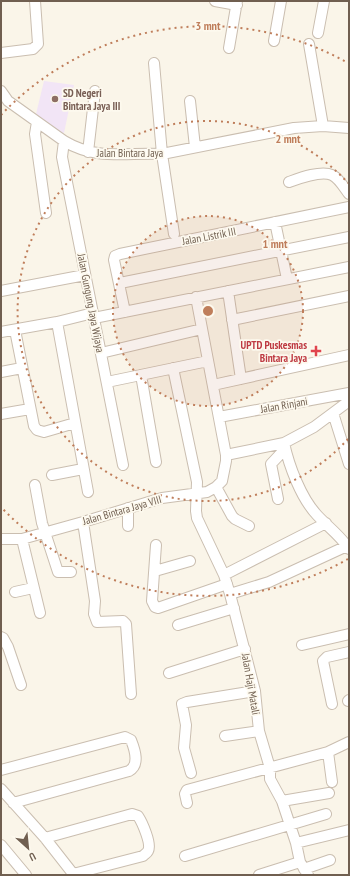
<svg xmlns="http://www.w3.org/2000/svg" width="350" height="876" viewBox="0 0 350 876" font-family="'PT Sans Narrow',sans-serif">
	<style>
		.education { fill: #f2e5f6 }
		.lines { fill: none; stroke-linecap: round; stroke-linejoin: round }
		.minor-casing { stroke: #cabeb0; stroke-width: 12 }
		.minor { stroke: #fff; stroke-width: 10 }
		.ring { fill: none; stroke: #bf7e5b; stroke-width: 2; stroke-dasharray: 2 4 }
		.education-dot { fill: #8d6e63; stroke: #fdf9ee; stroke-width: 1.5 }
		.health-dot { fill: #e0444e; stroke: #fdf9ee; stroke-width: 1.5 }
		.labels { text-anchor: middle; stroke-width: 3.5; stroke-linejoin: round; paint-order: stroke }
		.education-label { font-size: 11px; font-weight: bold; fill: #785e54; stroke: #fdf9ee; text-anchor: start }
		.street-label { font-size: 11px; fill: #705f50; stroke: #fdf9ee }
		.health-label { font-size: 11px; font-weight: bold; fill: #be3a42; stroke: #fdf9ee; text-anchor: end }
		.centre { fill: #bf7e5b; stroke: #fdf9ee; stroke-width: 2 }
		.ring-label { font-size: 12px; text-anchor: middle; font-weight: bold; fill: #bf7e5b; stroke: #fdf9ee; stroke-width: 3.5; stroke-linejoin: round; paint-order: stroke }
	</style>
	<rect width="100%" height="100%" fill="#faf5e9"/>
	<!-- education -->
	<path class="education" d="M44 81 74 85 64 133 55 131 36 114Z"/>
	<g class="lines">
		<defs>
			<path id="minor" d="M215 1 237 5
				M318 33 324 1
				M274 41 281 1
				M309 44 323 126
				M229 48 237 1
				M1 53 33 49 38 44 35 1
				M154 63 162 154 174 234
				M1 91 8 101 64 141C97 161 127 152 162 154L294 128 323 126 349 128
				M190 101 195 147
				M37 122 35 134 46 213
				M64 141 62 157 123 465
				M88 152 95 91
				M289 182C300 178 321 170 332 175 339 178 345 189 349 194
				M275 222 287 279
				M120 283 349 237
				M1 291 85 275
				M228 291 241 379
				M125 312 114 260 115 256 120 254 349 207
				M94 318 349 267
				M232 320 349 296
				M57 322 88 492
				M15 330 34 426 37 430 44 432 75 423
				M1 332 57 322 93 313
				M101 353 202 329
				M173 368 197 482 196 511 197 518 224 575 230 594 255 691 259 731 270 768V779L282 801 296 843 300 862 308 875
				M1 372 22 368
				M141 375 156 462
				M107 382 208 361
				M213 385 349 355
				M333 413 349 464
				M1 414 30 409
				M219 417 349 393
				M284 443C289 466 301 498 317 515 327 526 341 536 349 549
				M226 455 284 443 314 427 349 401
				M52 475 83 469
				M35 485 42 523 58 572H71
				M216 487 232 516 235 519 249 526
				M278 499 271 464 285 449
				M128 508V526
				M83 522 95 601 94 614 97 622 123 621 126 624 131 694
				M1 539H22L83 522 162 498 207 492 216 487 222 481 226 461V455L196 297
				M22 539 40 613
				M156 545 152 601 155 607 158 608 227 584
				M155 571 190 561
				M224 575 326 523
				M15 592 33 588
				M230 594 269 582 349 545
				M178 625 234 608
				M1 637 3 638 8 647 21 685
				M302 645 349 634
				M169 673 245 649
				M348 701 349 700
				M332 704 323 661 327 657 349 652
				M225 736 259 731
				M328 752 349 742
				M1 770 125 737 131 740C135 750 140 765 129 771L13 803
				M191 773 184 748 186 725 182 704 187 702 255 691
				M1 789 45 838 74 875
				M282 801 329 793
				M187 803 185 794 187 790 328 752 332 782
				M45 838 132 814 138 816C142 822 152 844 148 851 147 853 145 854 143 856L73 874
				M296 843 349 830
				M1 845 26 875
				M185 856 326 814
				M304 869 330 860
				M259 875 300 862"/>
		</defs>
		<!-- minor casing -->
		<use href="#minor" class="minor-casing"/>
		<!-- minor -->
		<use href="#minor" class="minor"/>
	</g>
	<!-- distance rings -->
	<circle cx="208" cy="311" r="95" fill="#bf7e5b" fill-opacity=".12"/>
	<g class="ring">
		<circle cx="208" cy="311" r="95"/>
		<path d="M348 439A190 190 0 1 1 348 183"/>
		<path d="M348 559A285 285 0 0 1 1 507M1 115A285 285 0 0 1 348 63"/>
	</g>
	<!-- markers -->
	<circle class="education-dot" cx="55" cy="99" r="4"/>
	<path class="health-dot" d="M314 345h4v4h4v4h-4v4h-4v-4h-4v-4h4z"/>
	<g class="labels">
		<!-- education labels -->
		<g class="education-label">
			<text x="63" y="97">SD Negeri<tspan x="63" dy="13">Bintara Jaya III</tspan></text>
		</g>
		<!-- street labels -->
		<g class="street-label">
			<text x="130" y="157">Jalan Bintara Jaya</text>
			<text transform="translate(209 236) rotate(-11)" y="4">Jalan Listrik III</text>
			<text transform="translate(91 303) rotate(79)" y="4">Jalan Gungung Jaya Wijaya</text>
			<text transform="translate(284 405) rotate(-10)" y="4">Jalan Rinjani</text>
			<text transform="translate(122 510) rotate(-16)" y="4">Jalan Bintara Jaya VIII</text>
			<text transform="translate(251 684) rotate(80)" y="4">Jalan Haji Matali</text>
		</g>
		<!-- health labels -->
		<g class="health-label">
			<text x="307" y="349">UPTD Puskesmas<tspan x="307" dy="13">Bintara Jaya</tspan></text>
		</g>
	</g>
	<circle cx="208" cy="311" r="6" class="centre"/>
	<g class="ring-label">
		<text x="208" y="30">3 mnt</text>
		<text x="288" y="143">2 mnt</text>
		<text x="275" y="248">1 mnt</text>
	</g>
	<!-- border -->
	<rect width="350" height="876" fill="none" stroke="#705f50" stroke-width="4"/>
	<!-- north arrow -->
	<g transform="translate(28 848) rotate(153)" stroke="#fdf9ee" stroke-width="3" paint-order="stroke">
	<path d="M0-3L7 15L0 10L-7 15Z" fill="#705f50"/>
	<text y="-6" font-size="11" font-weight="bold" text-anchor="middle" fill="#705f50">U</text>
	</g>
</svg>
